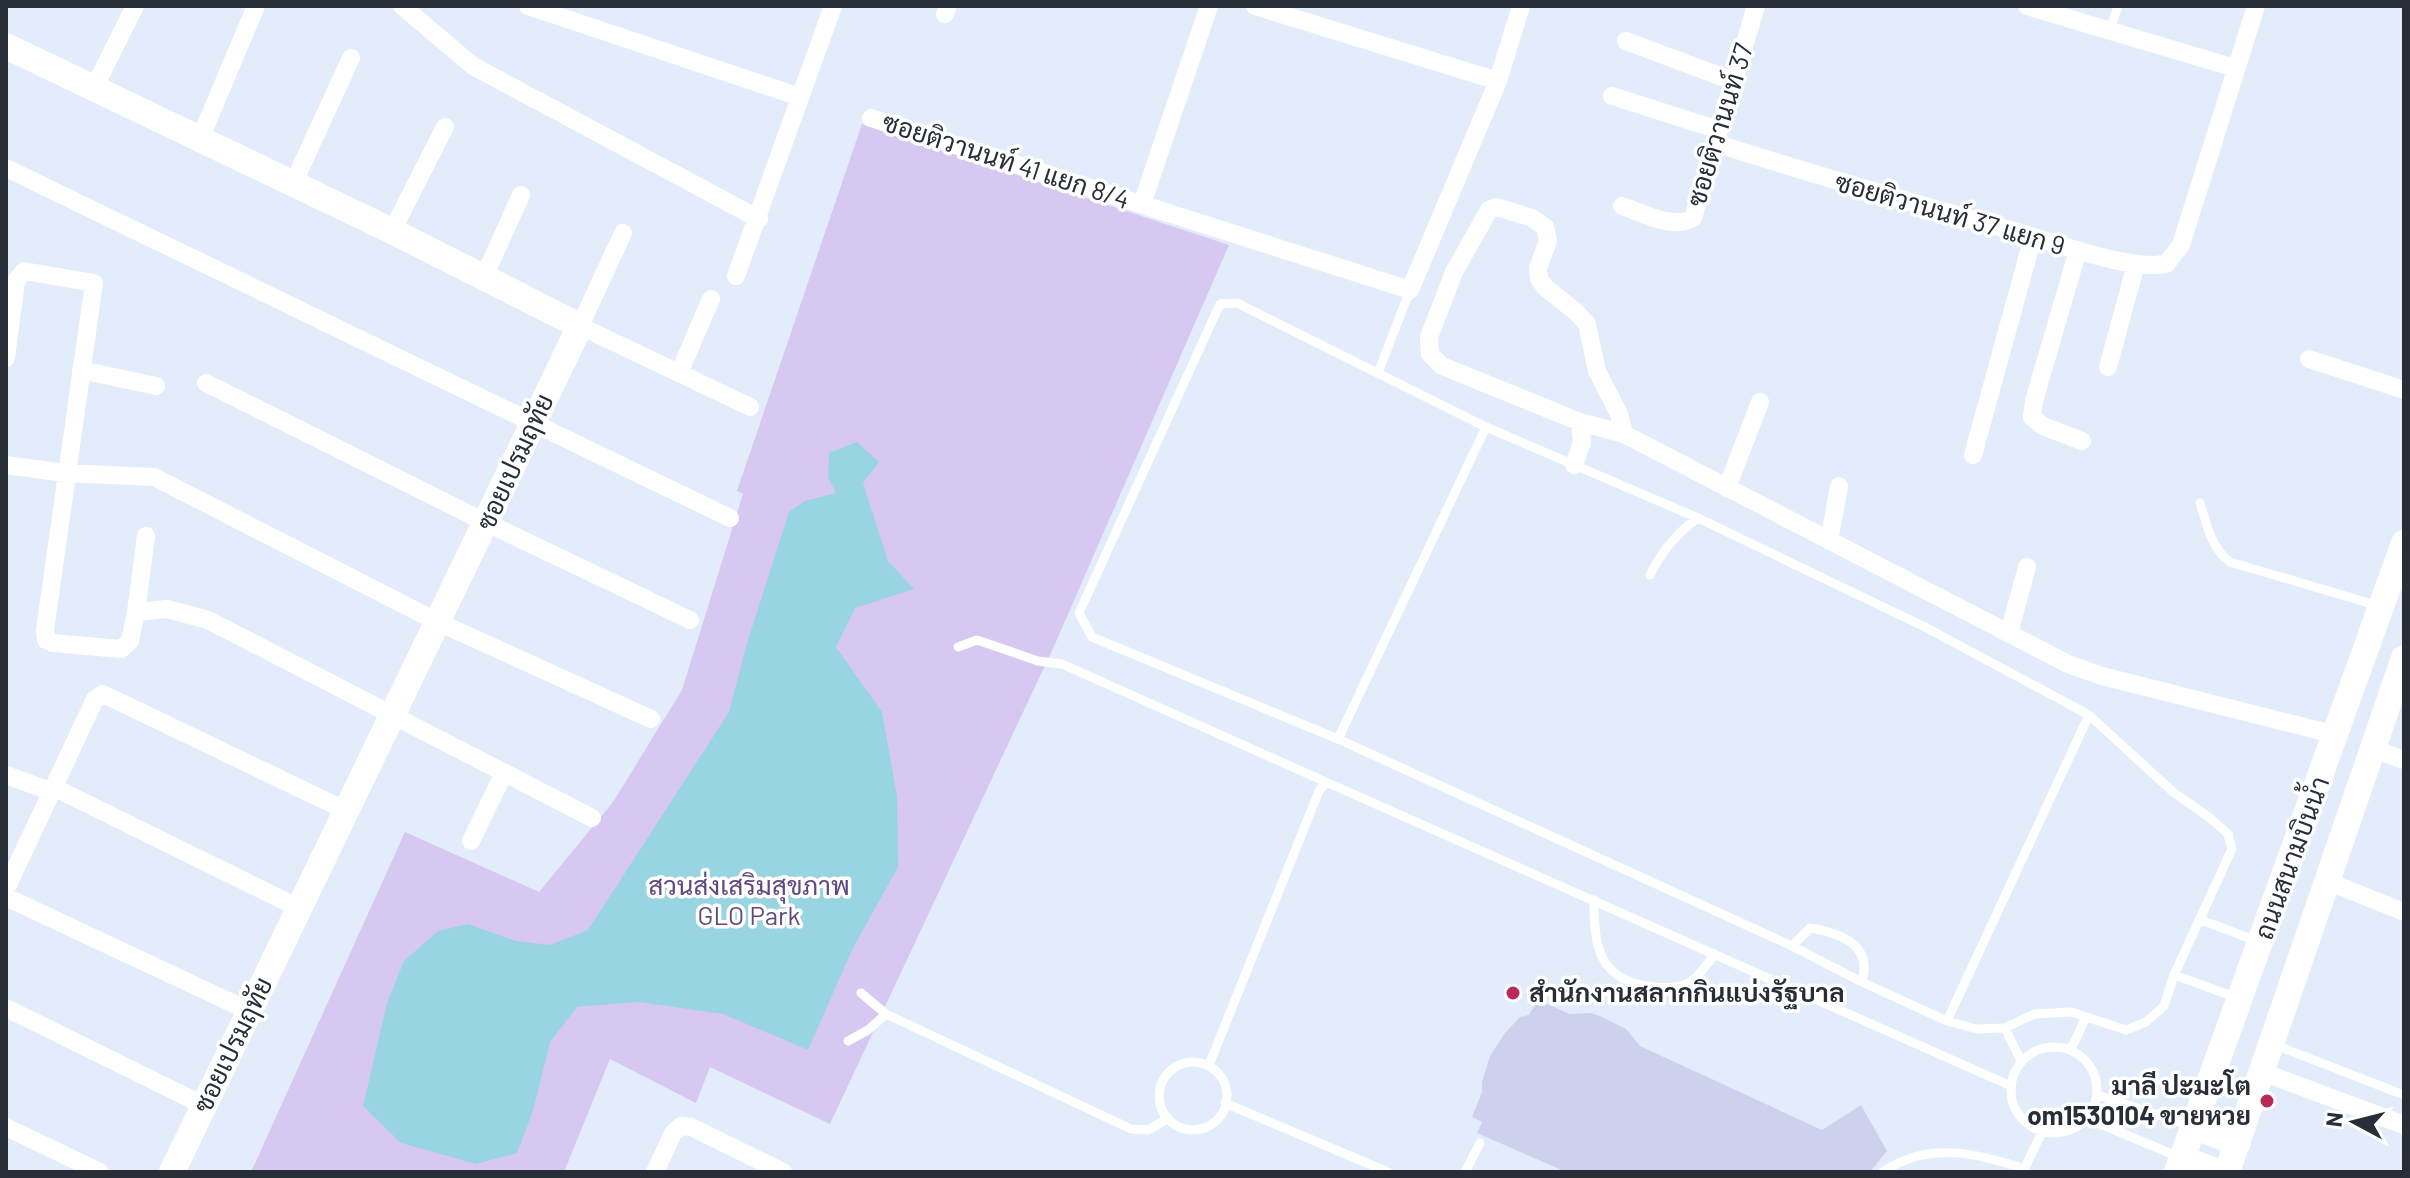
<svg xmlns="http://www.w3.org/2000/svg" width="2410" height="1178" viewBox="0 0 2410 1178" font-family="Barlow,Sarabun,sans-serif">
	<style>
		.green { fill: #d7c8f1 }
		.water { fill: #99d4e3 }
		.building { fill: #ced1ed }
		.lines { fill: none; stroke-linecap: round; stroke-linejoin: round }
		.lane { stroke: #fff; stroke-width: 9 }
		.street { stroke: #fff; stroke-width: 18 }
		.secondary { stroke: #fff; stroke-width: 26 }
		.poi-dot { fill: #b92a58; stroke: #fff; stroke-width: 3 }
		.labels { text-anchor: middle; stroke-width: 7; stroke-linejoin: round; paint-order: stroke }
		.street-label { font-size: 26px; fill: #282e38; stroke: #fff }
		.park-label { font-size: 26px; fill: #604881; stroke: #fff }
		.poi-label { font-size: 26px; font-weight: bold; fill: #282e38; stroke: #fff; text-anchor: start }
	</style>
	<rect width="100%" height="100%" fill="#e2ecfb"/>
	<!-- green -->
	<path class="green" d="M862 124 1229 245 1055 644 830 1124 710 1067 696 1103 610 1059 564 1172H251L405 832 539 892 613 802 682 690 743 494 737 491Z"/>
	<!-- water -->
	<path class="water" d="M857 442 879 462 863 483 888 561 914 589 855 608 836 647 882 712 897 796 898 867 853 948 808 1050 723 1014 639 1002 577 1007 550 1042 533 1111 517 1153 476 1164 401 1143 363 1106 387 1003 404 961 438 931 468 924 516 941 550 945 588 930 729 712 747 643 789 512 805 501 836 493 828 477 829 453Z"/>
	<!-- building -->
	<path class="building" d="M1538 1000 1570 1014 1591 1013 1600 1016 1626 1029 1640 1046 1822 1130 1861 1105 1887 1151 1870 1172H1566L1477 1133 1482 1122 1472 1117 1482 1092V1082L1490 1056 1505 1033 1520 1017 1529 1015Z"/>
	<g class="lines">
		<!-- lane -->
		<path class="lane" d="M2110 30 2118 6
			M1378 373 1410 290
			M1486 427 1698 518 1925 627 2089 715 2173 792 2210 818 2228 834 2232 849 2174 975 2164 1006 2146 1022 2126 1030 2071 1012 2034 1014 2005 1028 1977 1029 1947 1021 1862 982 1792 946 1338 739Z
			M2200 503C2207 525 2211 548 2230 562L2379 606
			M1650 575C1662 551 1676 533 1698 518
			M958 647 977 640 1038 661 1062 664 1326 782
			M1338 739 1092 637 1079 613 1220 304 1237 303 1486 427
			M1594 900C1594 946 1598 981 1653 987 1662 988 1682 988 1690 982 1699 977 1708 962 1715 954
			M2199 919 2259 942
			M1792 946 1810 928C1841 933 1873 945 1862 982
			M2174 975 2238 998
			M861 993 886 1014 1131 1129 1148 1130 1167 1119
			M1947 1021 2089 715
			M2005 1028 2021 1061
			M848 1041 868 1030 886 1014
			M2275 1045 2404 1095
			M2011 1090a43 43 0 1 1 86 0a43 43 0 1 1-86 0Z
			M2071 1049 2086 1017
			M1159 1096a34 34 0 1 1 68 0a34 34 0 1 1-68 0Z
			M1209 1065 1319 791 1326 782 2011 1086
			M2097 1095 2189 1125
			M1225 1103 1388 1172
			M2086 1118 2179 1157
			M1465 1172 1480 1143
			M1883 1172C1927 1141 1978 1153 2025 1169
			M2023 1172 2042 1132"/>
		<!-- street -->
		<path class="street" d="M402 6 473 66 759 219
			M528 6 800 97
			M1255 6 1498 81
			M2027 6 2235 68
			M945 14 948 6
			M1626 41 1733 81
			M94 88 135 6
			M1612 96 1719 130
			M871 118 1410 290 1498 81 1521 6
			M200 139 256 6
			M1715 143C1817 176 1920 205 2024 234 2064 245 2127 270 2166 264L2181 245 2256 6
			M6 168 730 518
			M293 184 351 58
			M1142 204 1209 6
			M1622 206C1644 213 1672 230 1693 218L1756 6
			M392 231 445 127
			M623 233 580 326 750 407
			M2078 250 2034 401 2032 417 2043 426 2082 441
			M736 276 833 6
			M484 277 521 195
			M6 358 16 281 24 271 94 283 45 630 46 640 53 643 121 649 130 641 136 612 146 536
			M2309 359 2404 390
			M2108 367 2136 264
			M81 370 156 386
			M679 373 711 299
			M206 383 487 523 690 620
			M1580 422 1624 434 2068 664 2102 676 2337 735
			M1973 455 2033 237
			M6 465 65 473 154 477 438 622 651 719
			M1574 465 1582 442 1580 422 1442 366 1430 354 1429 337 1454 272 1489 210 1497 207 1532 218 1545 227 1548 241 1538 268 1539 279 1546 288 1576 312 1587 324 1597 371 1619 414 1624 434
			M1727 488 1760 402
			M1829 541 1839 486
			M136 612 167 609 208 620 592 818
			M2009 633 2027 567
			M2371 748 2404 760
			M6 775 53 792
			M55 788 299 908
			M471 841 504 773
			M2329 882 2404 912
			M6 889 95 699 103 694 347 811
			M6 897 249 1011
			M6 1008 203 1105
			M2262 1072 2404 1125
			M6 1127 100 1172
			M655 1172 673 1133 681 1126 691 1127 783 1172"/>
		<!-- secondary -->
		<path class="secondary" d="M6 46 392 231 580 326 172 1172
			M2193 1126 2238 1143
			M2182 1158 2217 1172
			M2177 1172 2404 543
			M2227 1172 2404 658"/>
	</g>
	<!-- markers -->
	<g class="poi-dot">
		<circle cx="1513" cy="993" r="8"/>
		<circle cx="2267" cy="1101" r="8"/>
	</g>
	<g class="labels">
		<!-- street labels -->
		<g class="street-label">
			<text transform="translate(1720 125) rotate(-73)" y="9">ซอยติวานนท์ 37</text>
			<text transform="translate(1006 161) rotate(18)" y="9">ซอยติวานนท์ 41 แยก 8/4</text>
			<text transform="translate(1950 214) rotate(16)" y="9">ซอยติวานนท์ 37 แยก 9</text>
			<text transform="translate(515 462) rotate(-65)" y="9">ซอยเปรมฤทัย</text>
			<text transform="translate(2292 858) rotate(-70)" y="9">ถนนสนามบินน้ำ</text>
			<text transform="translate(233 1045) rotate(-64)" y="9">ซอยเปรมฤทัย</text>
		</g>
		<!-- park labels -->
		<g class="park-label">
			<text x="749" y="895">สวนส่งเสริมสุขภาพ<tspan x="749" dy="30">GLO Park</tspan></text>
		</g>
		<!-- poi labels -->
		<g class="poi-label">
			<text x="1529" y="1002">สำนักงานสลากกินแบ่งรัฐบาล</text>
			<text x="2251" y="1095" text-anchor="end">มาลี ปะมะโต<tspan x="2251" dy="30">om1530104 ขายหวย</tspan></text>
		</g>
	</g>
	<!-- border -->
	<rect width="2410" height="1178" fill="none" stroke="#282e38" stroke-width="16"/>
	<!-- north arrow -->
	<g transform="translate(2354 1122) rotate(277)" stroke="#ffffff" stroke-width="6" paint-order="stroke">
	<path d="M0-6L14 30L0 20L-14 30Z" fill="#282e38"/>
	<text y="-12" font-size="22" font-weight="bold" text-anchor="middle" fill="#282e38">N</text>
	</g>
</svg>
